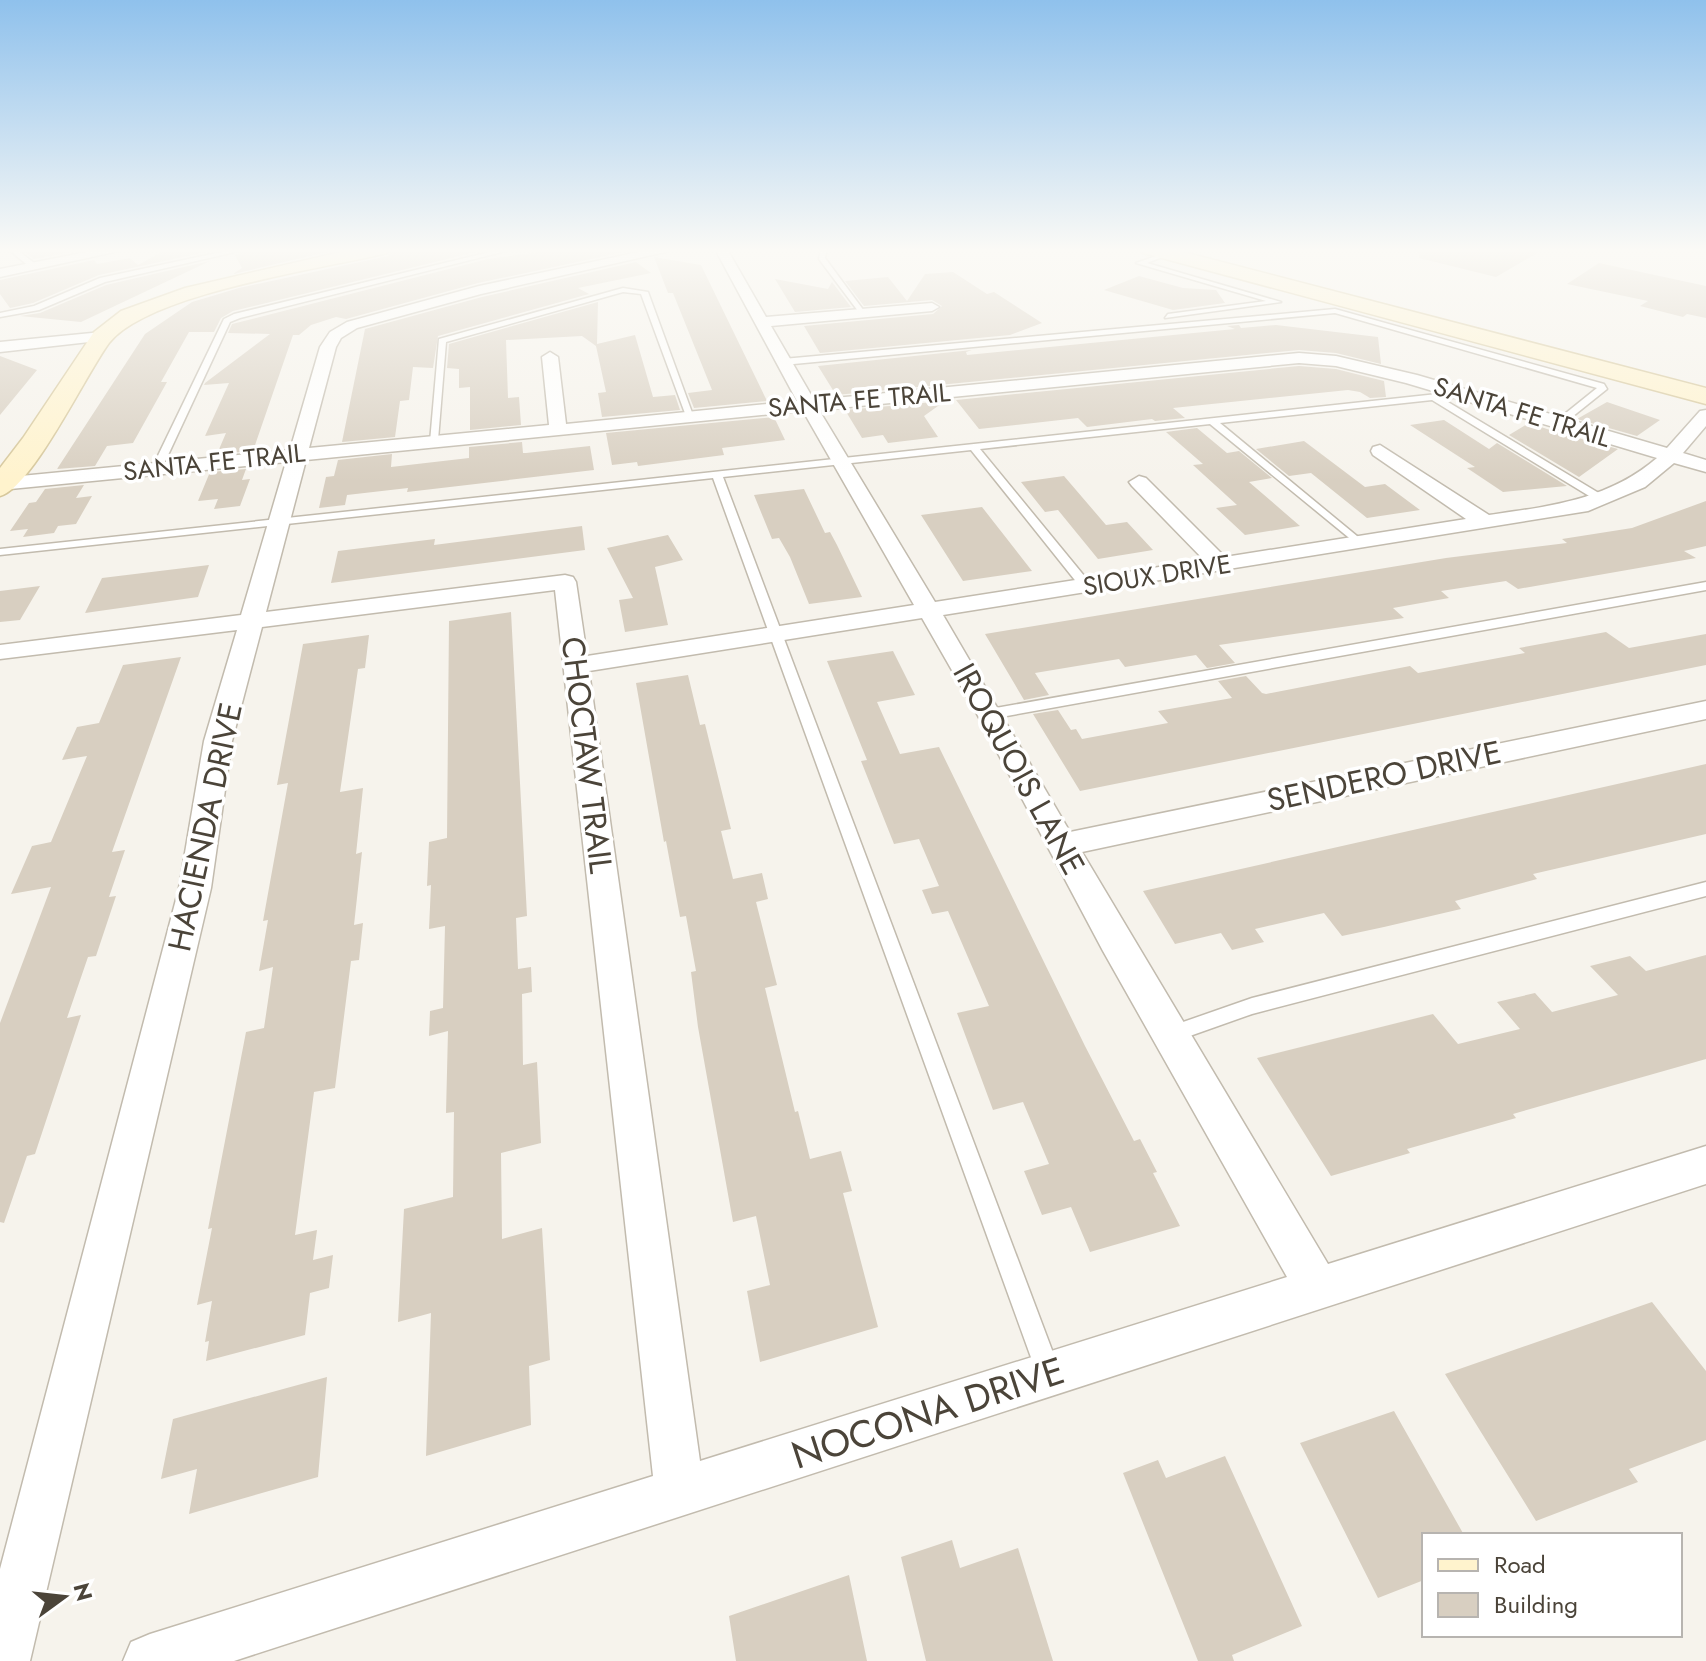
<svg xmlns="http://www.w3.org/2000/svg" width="1706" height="1661" viewBox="0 0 1706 1661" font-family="Jost,sans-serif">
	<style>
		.building { fill: #d8cfc1 }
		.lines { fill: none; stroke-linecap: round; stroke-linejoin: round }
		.lane-casing { stroke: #c2bbae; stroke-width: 3 }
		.street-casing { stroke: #c2bbae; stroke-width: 3 }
		.secondary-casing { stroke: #d6c79b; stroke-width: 3 }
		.lane { fill: #fff; fill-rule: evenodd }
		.street { fill: #fff; fill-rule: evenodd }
		.secondary { fill: #fff3cd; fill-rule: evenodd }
		.labels { text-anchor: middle; stroke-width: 7; stroke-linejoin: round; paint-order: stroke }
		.far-street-label { font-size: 26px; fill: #4b4439; stroke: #fff }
		.street-label { font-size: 32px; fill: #4b4439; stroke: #fff }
		.near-street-label { font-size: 38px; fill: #4b4439; stroke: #fff }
	</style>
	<rect width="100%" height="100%" fill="#f6f3ec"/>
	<!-- building -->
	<path class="building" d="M21 249H86L34 259Z
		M167 249H220L99 275 33 303 10 308 0 294V280L94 260 97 264 130 258 138 265Z
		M251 249H340L233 274 242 268 235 255Z
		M392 249H470L476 252 233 311 221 318 214 332H189L161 382H167L133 443 107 446 95 466 57 469 145 334 192 302 239 288 388 256Z
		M559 249H620L624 252 478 283 346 319 336 317 311 325 299 335H293L253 451 217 454 226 433 205 436 229 383 204 385 205 383 270 334 228 333 232 324 488 259Z
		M1420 249H1544L1496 277 1419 258Z
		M654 257 701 265 767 401 694 408 688 393 712 390 673 293H668Z
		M210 261 81 322 20 316 40 313 106 285Z
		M636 262 651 273 578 288 589 294 438 336 433 368 413 367 409 400 400 401 395 437 342 442 365 329 482 297Z
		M1599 263 1706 286V318L1687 314 1683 317 1640 306 1648 301 1567 284Z
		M953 272 987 294 994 292 1042 323 1010 335 820 353 804 326 933 314 942 306 932 300 864 306 845 281 888 277 907 301 925 274Z
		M1139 276 1183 288 1216 290 1225 303 1173 310 1104 290Z
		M775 279 828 289 832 282 851 307 795 312Z
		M598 302 597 344 635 335 653 397 675 395 680 410 602 417 598 393 606 392 596 346 582 336 506 340 508 398 519 397 521 425 470 430V387L459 388V369L447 368 449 344Z
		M1239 325 1241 328 1276 325 1378 337 1381 364 1336 353 1299 350 836 395 818 366 972 350 966 352 967 355 1235 329 1227 326Z
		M0 356 37 370 0 415Z
		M1299 366 1336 369 1384 381 1386 397 1370 398 1360 392 1348 390 1173 408 1185 418 1155 421 1152 419 1087 427 1078 418 979 429 956 400Z
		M945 401 924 416 938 437 888 443 883 435 862 438 845 410Z
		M1607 402 1660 420 1637 436 1577 419Z
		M774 417 785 440 722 448 724 455 638 466 637 462 612 465 606 433Z
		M1444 420 1489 449 1497 443 1567 486 1503 492 1467 468 1475 467 1410 425Z
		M1529 423 1553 431 1618 449 1579 477 1509 435Z
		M1197 428 1227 453 1239 451 1272 478 1249 482 1300 526 1245 535 1216 508 1237 505 1193 465 1203 464 1166 432Z
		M1304 441 1365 487 1385 484 1420 510 1367 518 1311 473 1289 476 1256 449Z
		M522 442 523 453H526L590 446 594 470 407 492 408 488 347 495 345 505 319 508 326 477 334 476 338 460 392 454 391 467 469 458V447Z
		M246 469 242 480 250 479 240 506 214 509 218 499 198 501 210 472Z
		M1064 476 1106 525 1127 522 1153 550 1098 559 1058 510 1045 512 1021 482Z
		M84 485 76 498 92 496 76 524 58 526 54 533 23 537 28 529 10 531 29 503 36 502 45 489Z
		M804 489 825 533 830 532 837 545 862 597 809 604 790 557 779 538 772 539 754 495Z
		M1706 501V546L1684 551 1696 558 1518 589 1506 581 1441 591 1449 598 1393 608 1404 618 1219 645 1235 663 1207 668 1196 655 1125 667 1119 659 1035 673 1049 695 1024 700 985 634 1446 558 1567 543 1562 539 1632 528Z
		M982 507 1032 571 963 581 921 515Z
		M582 526 585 550 331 583 338 551 435 539 434 545Z
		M668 535 683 560 655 567 668 625 625 632 619 600 633 598 607 548Z
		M209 565 198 597 85 613 102 578Z
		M40 586 20 620 0 622V591Z
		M511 612 527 916 516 918 518 969 531 967 532 992 522 994 523 1065 537 1062 541 1143 501 1153 502 1239 542 1228 550 1360 529 1366 531 1425 426 1456 431 1313 398 1322 404 1209 453 1197 454 1112 446 1113 448 1031 429 1036 430 1011 443 1008 445 926 429 929 431 885 427 886 429 842 447 838 449 621Z
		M1606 632 1629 648 1706 634V665L1080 791 1033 714 1058 710 1071 730 1076 729 1082 739 1168 723 1158 711 1232 698 1218 681 1246 676 1262 693 1266 694 1410 666 1418 673 1525 653 1519 648Z
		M369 635 365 668 358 669 340 792 363 788 356 854 362 852 354 925 363 923 359 960 351 961 335 1088 314 1092 295 1235 317 1230 313 1260 333 1255 329 1288 310 1293 305 1335 206 1361 209 1341 205 1342 212 1301 197 1305 212 1228 208 1229 246 1032 264 1028 273 967 259 971 268 920 263 921 288 783 277 785 303 644Z
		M893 651 915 695 877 702 900 754 939 747 1085 1046 1134 1141 1140 1139 1157 1172 1153 1173 1180 1226 1090 1252 1071 1207 1042 1215 1024 1171 1049 1164 1023 1102 993 1110 957 1013 989 1006 948 911 932 914 922 890 939 886 919 839 894 844 861 761 867 760 827 661Z
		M181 657 112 852 125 850 109 897 116 896 96 956 88 957 67 1018 81 1015 35 1154 27 1156 4 1223 0 1222V1023L51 887 11 894 32 846 51 842 87 756 62 760 77 727 99 723 123 665Z
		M688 675 700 725 705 724 731 829 721 831 733 879 762 873 768 899 756 902 777 985 765 988 795 1112 798 1111 810 1159 841 1151 852 1191 843 1193 878 1327 760 1362 747 1291 770 1285 756 1216 733 1222 698 1027 691 972 696 971 686 916 680 917 666 841 664 842 636 683Z
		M1706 764V834L1533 874 1537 879 1455 901 1461 909 1384 927 1342 936 1324 913 1255 929 1264 942 1232 950 1221 933 1175 944 1143 891Z
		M1706 955V1059L1513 1114 1516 1118 1407 1149 1410 1153 1331 1176 1257 1058 1433 1014 1458 1044 1520 1029 1497 1002 1535 993 1552 1012 1618 995 1590 966 1630 956 1646 971Z
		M1652 1302 1706 1371V1440L1629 1469 1638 1482 1536 1521 1445 1374Z
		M327 1377 318 1477 189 1514 197 1469 161 1479 173 1419Z
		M1394 1411 1464 1535H1424V1580L1378 1598 1300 1443Z
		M1225 1456 1302 1626 1232 1655 1234 1661H1198L1123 1473 1158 1460 1166 1478Z
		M952 1540 960 1568 1018 1548 1053 1661H926L901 1557Z
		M849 1575 867 1661H736L729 1616Z"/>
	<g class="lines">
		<defs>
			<path id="lane" d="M8 249H16L38 266 31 268Z
				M235 249H248L105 282 39 310 0 317V313L34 306 100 278Z
				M502 249H514L240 318 230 322 162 468 157 471 152 468 224 319 234 314Z
				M821 249H827L825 258 867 315H861L819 259Z
				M1165 253 1170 254 1147 263 1281 302 1165 318 1168 314 1266 301 1136 263Z
				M623 288 648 292 694 418 686 416 641 294 623 292 446 342 438 440 430 442 439 339Z
				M1335 309 1604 384 1607 389 1562 425H1556V421L1597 388 1335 313 783 365 779 362 783 359Z
				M1465 391 1468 392V396L1443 399 1607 498V502H1599L1432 400 1220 423 1363 541 1365 543 1359 546 1210 424 980 449 1090 583 1092 586 1086 590 1082 589 971 450 723 477 1061 1374 1058 1383 1049 1386 1040 1383 1037 1374 713 478 0 555V549Z
				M1706 582V590L990 719 983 714 990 709Z
				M1706 882V896L1252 1014 1170 1043 1163 1041 1160 1035 1163 1029 1252 998Z"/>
			<path id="street" d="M102 249H128L0 277V269Z
				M653 249H678L481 294 357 328 341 338 336 347 309 448 549 425 542 357 550 352 558 357 566 424 797 401 715 249H727L766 317 932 303 939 307 932 311 771 326 814 400 1299 353 1336 356 1417 375 1667 448 1700 411 1706 410V426L1683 453 1706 460V472L1674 463 1645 487 1588 511 943 615 1070 832 1706 701V719L1082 852 1328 1264 1706 1146V1184L234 1661H123L131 1642 150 1634 653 1476 555 590 262 627 232 741 211 888 30 1661H0V1569L179 888 204 741 237 630 0 659V645L241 615 286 462 0 490V478L290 450 320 347 330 332 347 322 479 286ZM1299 363 1336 366 1406 383 1657 458C1608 500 1551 506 1489 515L1380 445 1373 447 1371 451 1373 455 1466 519 1225 557 1146 478 1139 476 1129 482 1132 486 1204 560 935 602 819 410ZM803 411 914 605 587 656 576 582 573 577 565 575 266 612 306 460ZM922 618 977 714 1103 951 1287 1277 700 1461 589 671Z
				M102 332 110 337 107 340 0 352V342Z"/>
			<path id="secondary" d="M354 249H389L387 253C322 269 149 293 109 343 86 374 32 488 0 496V468L23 438 94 332 121 311 185 288Z
				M1141 249H1172L1706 388V404L1143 253Z"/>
		</defs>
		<!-- lane casing -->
		<use href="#lane" class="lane-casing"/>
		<!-- street casing -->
		<use href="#street" class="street-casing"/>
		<!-- secondary casing -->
		<use href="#secondary" class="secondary-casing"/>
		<!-- lane -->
		<use href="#lane" class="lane"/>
		<!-- street -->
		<use href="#street" class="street"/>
		<!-- secondary -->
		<use href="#secondary" class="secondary"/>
	</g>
	<!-- sky -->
	<linearGradient id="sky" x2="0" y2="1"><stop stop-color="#8fc1ec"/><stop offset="0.52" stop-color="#fbfaf6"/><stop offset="1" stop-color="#fbfaf6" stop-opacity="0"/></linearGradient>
	<rect width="1706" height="482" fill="url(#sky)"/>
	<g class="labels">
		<!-- far-street labels -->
		<g class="far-street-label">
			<text transform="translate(859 400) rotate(-5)" y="9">SANTA FE TRAIL</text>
			<text transform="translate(1522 412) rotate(17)" y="9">SANTA FE TRAIL</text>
			<text transform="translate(214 462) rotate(-6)" y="9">SANTA FE TRAIL</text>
			<text transform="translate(1157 575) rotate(-9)" y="9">SIOUX DRIVE</text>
		</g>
		<!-- street labels -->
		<g class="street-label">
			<text transform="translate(587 755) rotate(83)" y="11">CHOCTAW TRAIL</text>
			<text transform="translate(1019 769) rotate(61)" y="11">IROQUOIS LANE</text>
			<text transform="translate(1384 776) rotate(-12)" y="11">SENDERO DRIVE</text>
			<text transform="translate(205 827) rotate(-78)" y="11">HACIENDA DRIVE</text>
		</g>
		<!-- near-street labels -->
		<g class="near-street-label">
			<text transform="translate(928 1413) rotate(-18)" y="13">NOCONA DRIVE</text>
		</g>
	</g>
	<!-- legend -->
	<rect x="1422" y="1533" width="260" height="104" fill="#ffffff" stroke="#b7b4b0" stroke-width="2"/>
	<rect x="1438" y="1559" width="40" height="12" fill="#fff3cd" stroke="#b7b4b0" stroke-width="2"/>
	<text x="1494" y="1573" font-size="24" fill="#4b4439">Road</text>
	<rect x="1438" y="1593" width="40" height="24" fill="#d8cfc1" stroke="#b7b4b0" stroke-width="2"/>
	<text x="1494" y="1613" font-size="24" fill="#4b4439">Building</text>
	<!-- north arrow -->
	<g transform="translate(64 1597) rotate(75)" stroke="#ffffff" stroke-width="6" paint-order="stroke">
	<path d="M0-6L14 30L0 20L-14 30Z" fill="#4b4439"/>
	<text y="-12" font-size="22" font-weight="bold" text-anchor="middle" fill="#4b4439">N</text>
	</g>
</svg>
